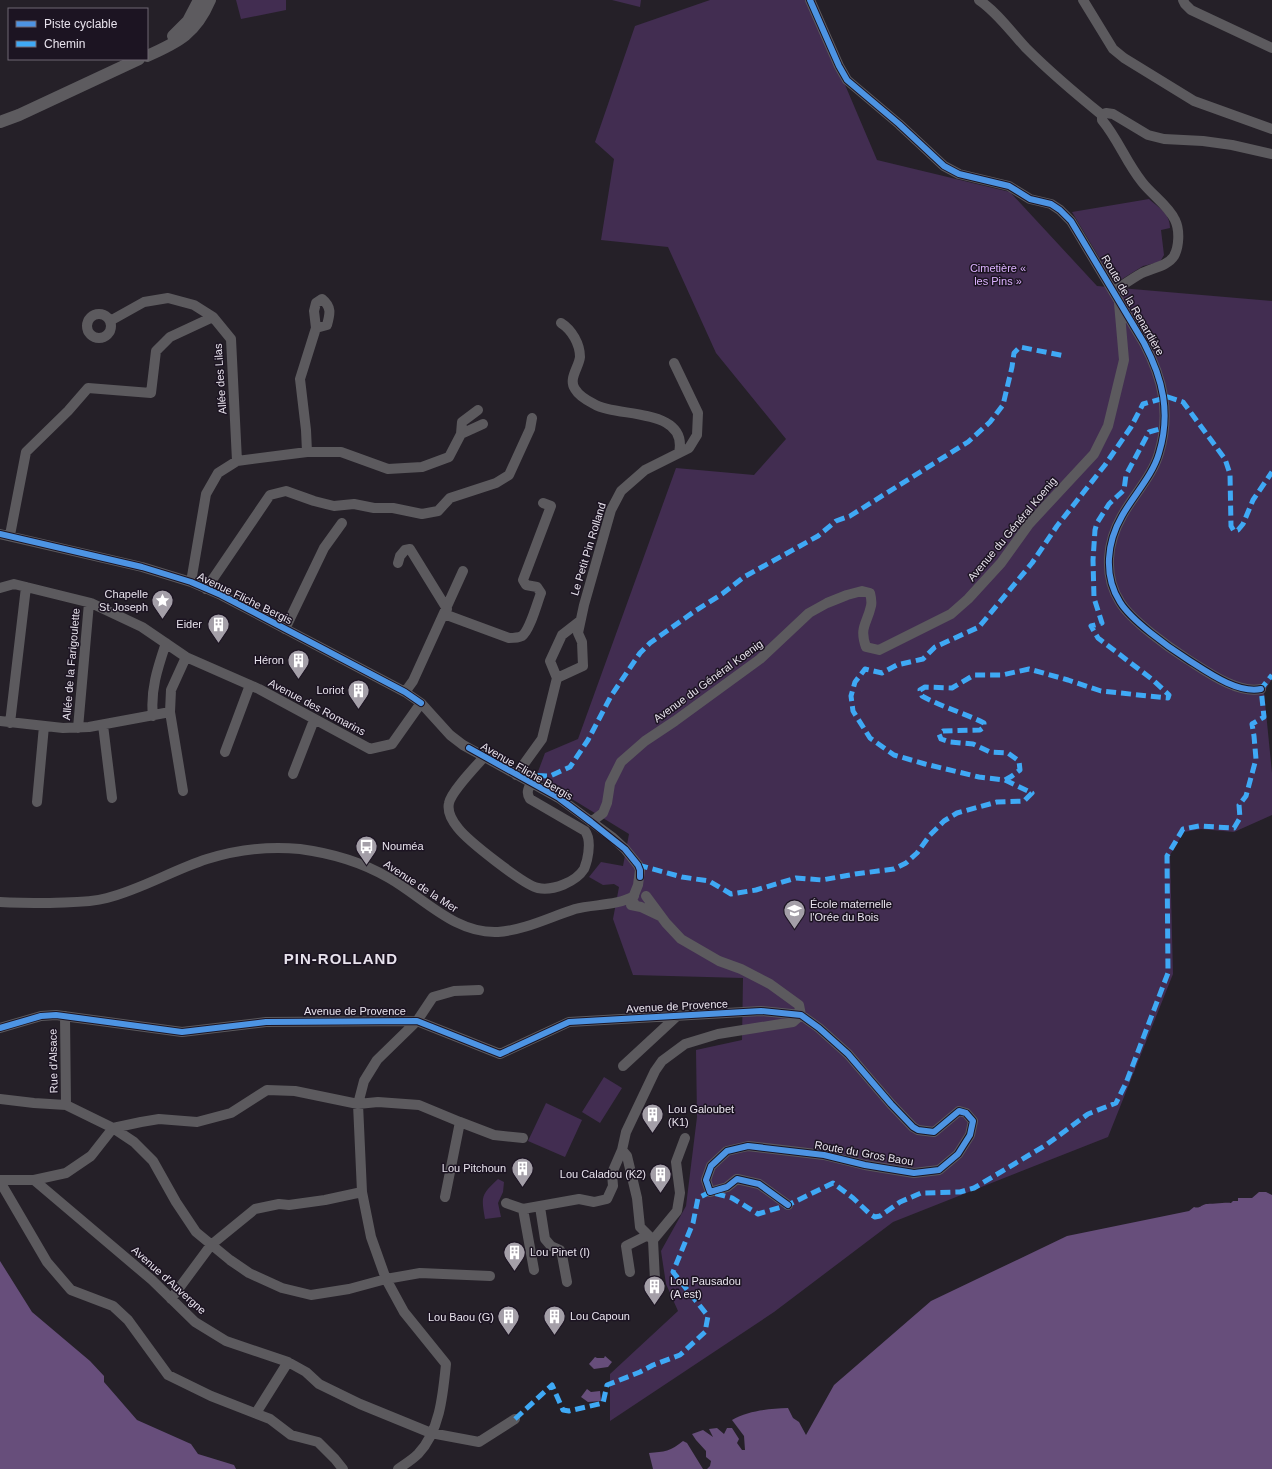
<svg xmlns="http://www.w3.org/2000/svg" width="1272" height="1469" viewBox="0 0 1272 1469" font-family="Helvetica,sans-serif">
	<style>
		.green { fill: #422d51 }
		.water { fill: #674e7b }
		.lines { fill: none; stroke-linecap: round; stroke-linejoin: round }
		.minor { stroke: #5c5a5e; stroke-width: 10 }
		.major { stroke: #5d5b5f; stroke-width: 12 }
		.quiet { stroke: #3fa9f5; stroke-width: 5; stroke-dasharray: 10 5; stroke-linecap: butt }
		.cycleway-casing { stroke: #1c1422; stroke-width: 8 }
		.cycleway { stroke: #4d94e3; stroke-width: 6 }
		.labels { text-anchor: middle; stroke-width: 3; stroke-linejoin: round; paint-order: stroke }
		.park-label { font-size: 11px; fill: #dcb2fe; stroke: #1c1422 }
		.street-label { font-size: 11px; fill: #e8e3ed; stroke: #1c1422 }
		.poi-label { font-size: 11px; fill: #e8e3ed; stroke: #1c1422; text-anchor: end }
		.district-label { font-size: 15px; font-weight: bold; letter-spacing: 1px; fill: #e8e3ed; stroke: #1c1422 }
	</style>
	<rect width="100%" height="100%" fill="#252028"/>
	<!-- green -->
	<path class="green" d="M236 0H286V10L241 19Z
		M612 0H641L640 7Z
		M710 0H809L877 160 1010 192 1097 286 1272 301V679L1264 692 1272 773V815L1234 832 1201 829 1184 832 1170 855 1173 974 1108 1137 893 1222 774 1312 610 1421V1374L678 1311 666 1284 661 1251 686 1206 697 1117 696 1050 742 1040 743 978 633 975 613 919 619 887 614 884 603 885 589 877 601 862 623 866 629 834 536 777 545 753 578 739 676 468 754 475 786 439 716 353 668 247 601 240 614 159 595 142 635 26Z
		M1149 199C1159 208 1170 213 1170 228L1161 230 1164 255 1160 262 1143 266 1119 281H1115L1112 279 1072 212Z
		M604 1077 622 1088 600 1123 582 1112Z
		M546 1103 582 1120 565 1157 528 1141Z
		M498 1179 504 1182 503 1192 498 1203 501 1217 485 1219C481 1196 481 1195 498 1179Z"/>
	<!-- water -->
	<path class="water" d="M1259 1192H1266L1272 1195V1469H707L710 1466 711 1461 706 1457V1451L696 1440 692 1434 703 1430 713 1437 709 1429 717 1428 724 1434 727 1428H732L739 1439 737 1443 742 1450H745L744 1436 732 1420C749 1410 769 1409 788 1408L793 1418 799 1422 806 1435 834 1385 931 1301 1067 1236 1189 1211 1194 1207C1200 1209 1201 1205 1206 1204 1210 1204 1228 1202 1231 1203L1233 1201H1238V1198H1252Z
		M0 1261 32 1312 90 1361 104 1376V1382L137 1420 191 1444 198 1454 234 1465 236 1469H0Z
		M605 1356 612 1362 608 1367 594 1369 589 1364 595 1357 597 1358H604Z
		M587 1389 591 1392 600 1391 601 1401 588 1402 581 1397Z
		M683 1441 687 1443 703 1469H653L649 1453C664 1452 671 1451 683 1441Z"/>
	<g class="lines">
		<!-- minor -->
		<path class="minor" d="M810 0 839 66 847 80 899 124 944 166 959 174 1009 186 1030 199 1051 204 1060 210 1071 221 1144 343C1163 379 1171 413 1159 453 1153 475 1133 496 1122 516 1107 542 1103 575 1120 602 1131 620 1168 647 1187 659 1206 671 1237 694 1261 689
			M979 0C998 13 1011 32 1026 48 1050 72 1076 94 1102 115
			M1083 0 1113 49 1124 58 1194 101 1272 129
			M1183 0 1185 4 1191 10 1272 48
			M1114 291C1123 285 1133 278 1142 273 1152 268 1168 266 1174 256 1179 247 1180 230 1175 220 1168 205 1152 195 1142 182 1126 162 1118 139 1102 120V115L1106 113 1113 114 1148 135 1164 139 1203 141 1232 145 1272 154
			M87 326a12 12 0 1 1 24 0a12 12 0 1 1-24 0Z
			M110 321 144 302 168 298 194 305 213 317 231 339 237 461
			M561 323C572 330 580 344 580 357 579 367 568 379 575 389 579 396 588 401 594 404 617 418 689 407 679 453
			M461 434 462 422 478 410
			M307 452 306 430 300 379 316 328 314 311 316 303 322 299C332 307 330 314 327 325L316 328
			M0 534 142 567 191 582 221 595 405 692 421 703 450 735 463 745 559 798 612 837 625 849 638 865 640 870 638 885 632 900 636 906
			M10 535 26 452 68 411 88 388 151 393 156 351 170 337 213 317
			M398 563 400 556 405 550 410 549 447 609
			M191 582 206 494 218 473 237 461 307 452H341L388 469 422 467 449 457 461 434 483 424
			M0 588 14 584 91 603 142 627 186 657 259 689 370 749 392 744 421 703
			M206 589 270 495 286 491 314 501 334 506 354 504 374 508H393L422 514 438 511 450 498 496 483 509 475 530 429 532 418
			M444 614 509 638C513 638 518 638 522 636 530 630 537 603 541 593L537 587 526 585 523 580 551 506 543 503
			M285 629 324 548 342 523
			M557 678 583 666 582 642 578 633 584 605 611 510 621 491 645 470 689 448 697 435 698 413 674 363
			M405 692 413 681 463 571
			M153 716C150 690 158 667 166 643
			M0 721 63 728 89 727 170 712
			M10 723 26 587
			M103 725 112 798
			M78 728 89 603
			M225 752 250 685
			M484 757C475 767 451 792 449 803 447 812 453 822 458 828 468 841 524 885 538 888 553 891 576 882 584 869 585 867 586 863 587 860 589 851 591 839 585 831L530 799C526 793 528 789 531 783
			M293 774 314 720
			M516 775 542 739 557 678 550 661 562 635 580 621
			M183 791 170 712 171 690 186 657
			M37 802 44 726
			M591 822 603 813 607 803 610 784 621 762 645 741 675 721 760 659 809 613 827 603 847 595 862 591 870 593C871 597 872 602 871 606 867 624 859 627 866 647L879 650 951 614 968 599 1001 563 1029 524 1094 454 1108 426 1124 360 1119 303
			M646 896 666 923 681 939 719 961 741 969 770 984 799 1005 801 1015
			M0 902C17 903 34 903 50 903 70 902 88 903 107 898 142 889 173 870 207 859 236 850 269 846 300 849 330 853 362 862 389 878 424 898 455 934 498 932 525 930 550 917 575 909 594 904 617 906 634 896
			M631 905 641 907 660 916
			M65 1016 66 1105
			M0 1028 41 1016 56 1015 182 1032 266 1022 417 1021 500 1054 569 1022 761 1011 801 1015 819 1028 848 1054 891 1104 913 1127 918 1130 934 1132 959 1111 966 1113 973 1121 970 1135 958 1154 939 1170 914 1173 865 1165 824 1155 748 1146 727 1151 711 1166 706 1180 710 1192 727 1187 737 1179 759 1184 788 1205
			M623 1066 677 1016
			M0 1099 34 1103 66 1105 113 1128 141 1122 159 1119 197 1122 231 1113 267 1090 295 1091 358 1104 378 1102 419 1105 460 1122 494 1135 523 1138
			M622 1150 627 1156 637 1198 640 1227 653 1240 677 1211 680 1193 676 1162 685 1138
			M0 1180H34L66 1173 91 1156 113 1128 134 1142 153 1161 176 1202 196 1232 230 1260 249 1273 282 1288 311 1295 349 1289 386 1279 420 1273 490 1276
			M1 1180 2 1185 47 1262 71 1290 113 1306 128 1320 168 1375 211 1396 270 1419 291 1435 318 1442 335 1459 343 1469
			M34 1180 152 1280 195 1322 226 1341 288 1362 306 1372 319 1384 360 1404 431 1433 479 1442 515 1419
			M445 1197 460 1122
			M506 1203 523 1209
			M540 1207 545 1239 551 1246 560 1250 562 1255 567 1282
			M653 1240 655 1280
			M534 1270 523 1209 579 1199 594 1202 607 1199 613 1186 612 1173 622 1150 626 1132 655 1071 662 1061 685 1044 718 1034 793 1022 801 1015
			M630 1272 626 1246 648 1235
			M171 1299 211 1245 255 1209 279 1204 289 1205 325 1200 362 1192
			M256 1413 288 1362
			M398 1469C405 1464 412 1460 418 1454 440 1431 443 1394 446 1364L404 1312 386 1279 371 1237 362 1192 358 1104 364 1081 377 1060 417 1021 433 997 454 991 479 990"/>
		<!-- major -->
		<path class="major" d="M173 36 188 21 199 0
			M147 56C179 42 196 33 210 0
			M0 122 19 115 139 59"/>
		<!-- quiet -->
		<path class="quiet" d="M522 775 550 776 570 767 588 740 611 696 640 653 650 643 695 611 722 594 744 577 818 536 836 521 850 516 968 442 990 422 1003 405 1012 367 1014 353 1020 347 1065 356
			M1005 780 1012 776 1020 770 1019 761 1008 753 990 752 973 744 950 742 941 739 939 734 943 731 980 730 984 727V723C964 713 942 707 922 696L920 690 925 687 952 688 974 675H1002L1029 669 1068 680 1101 691 1168 698 1169 695 1153 680 1098 638 1091 626 1102 623 1094 598 1093 560 1095 530 1097 523 1109 504 1124 490 1126 475 1149 432 1163 428
			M638 865 682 877 709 881 731 894 756 890 796 878 822 880 855 874 894 869 906 863 917 853 930 835 944 821 957 813 997 802 1024 801 1032 793 1005 780 979 777 925 764 894 755 870 738 853 711 851 696 855 682 865 669 882 673 897 665 923 659 935 647 979 627 1032 563 1057 526 1105 465 1131 427 1143 404 1168 397 1183 402 1225 459 1230 474 1231 526 1234 531 1238 530 1243 524 1253 500 1272 472
			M515 1419 552 1385 563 1410 569 1411 603 1403 607 1385 640 1372 653 1365 680 1355 705 1332 708 1316 673 1272 693 1223 698 1198 710 1192 732 1198 758 1214 788 1205 833 1183 853 1198 870 1214 875 1217 880 1216 900 1202 921 1193 960 1192 974 1188 1046 1145 1088 1114 1116 1103 1126 1083 1168 973 1167 856 1183 829 1199 826 1234 828 1240 818 1239 805 1246 796 1256 759 1254 736 1252 724 1264 717 1261 689 1272 675"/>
		<defs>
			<path id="cycleway" d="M810 0 839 66 847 80 899 124 944 166 959 174 1009 186 1030 199 1051 204 1060 210 1071 221 1144 343C1163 379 1171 413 1159 453 1153 475 1133 496 1122 516 1107 542 1103 575 1120 602 1131 620 1168 647 1187 659 1206 671 1237 694 1261 689
				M0 534 142 567 191 582 221 595 405 692 421 703
				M469 748 559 798 591 822 625 849 638 865 640 870V877
				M0 1028 41 1016 56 1015 182 1032 266 1022 417 1021 500 1054 569 1022 761 1011 801 1015 819 1028 848 1054 891 1104 913 1127 918 1130 934 1132 959 1111 966 1113 973 1121 970 1135 958 1154 939 1170 914 1173 865 1165 824 1155 748 1146 727 1151 711 1166 706 1180 710 1192 727 1187 737 1179 759 1184 788 1205"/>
		</defs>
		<!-- cycleway casing -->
		<use href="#cycleway" class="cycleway-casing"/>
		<!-- cycleway -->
		<use href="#cycleway" class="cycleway"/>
	</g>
	<!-- icons -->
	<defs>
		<symbol id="sight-pin" viewBox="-11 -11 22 30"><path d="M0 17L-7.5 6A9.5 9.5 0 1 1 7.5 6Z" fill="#a49fa8" stroke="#1c1422"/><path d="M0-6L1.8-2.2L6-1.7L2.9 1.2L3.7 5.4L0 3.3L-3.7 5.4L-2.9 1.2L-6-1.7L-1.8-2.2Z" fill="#fff"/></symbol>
		<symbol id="building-pin" viewBox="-11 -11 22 30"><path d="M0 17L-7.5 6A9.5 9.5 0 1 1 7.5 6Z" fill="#a49fa8" stroke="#1c1422"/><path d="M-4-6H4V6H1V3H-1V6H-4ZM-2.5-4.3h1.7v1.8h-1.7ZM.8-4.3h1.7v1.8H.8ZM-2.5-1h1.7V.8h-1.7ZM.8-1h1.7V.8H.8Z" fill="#fff"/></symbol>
		<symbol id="bus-pin" viewBox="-11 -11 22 30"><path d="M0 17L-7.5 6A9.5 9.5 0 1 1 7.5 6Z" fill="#a49fa8" stroke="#1c1422"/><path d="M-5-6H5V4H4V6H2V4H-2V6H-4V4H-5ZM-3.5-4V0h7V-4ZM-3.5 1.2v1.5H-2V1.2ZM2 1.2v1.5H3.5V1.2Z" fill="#fff"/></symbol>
		<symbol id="school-pin" viewBox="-11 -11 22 30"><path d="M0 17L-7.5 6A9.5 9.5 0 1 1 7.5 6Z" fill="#a49fa8" stroke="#1c1422"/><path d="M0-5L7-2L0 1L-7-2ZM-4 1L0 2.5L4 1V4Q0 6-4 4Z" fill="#fff"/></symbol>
	</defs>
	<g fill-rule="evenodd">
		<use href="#sight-pin" x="150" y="588" width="25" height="34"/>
		<use href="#building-pin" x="206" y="612" width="25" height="34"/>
		<use href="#building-pin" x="286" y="648" width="25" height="34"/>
		<use href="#building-pin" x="346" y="678" width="25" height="34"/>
		<use href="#bus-pin" x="354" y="834" width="25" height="34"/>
		<use href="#school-pin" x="782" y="898" width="25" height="34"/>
		<use href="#building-pin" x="640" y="1102" width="25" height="34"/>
		<use href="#building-pin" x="510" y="1156" width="25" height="34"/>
		<use href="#building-pin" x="648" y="1162" width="25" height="34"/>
		<use href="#building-pin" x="502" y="1240" width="25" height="34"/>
		<use href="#building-pin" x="642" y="1274" width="25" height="34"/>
		<use href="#building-pin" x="542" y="1304" width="25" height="34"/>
		<use href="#building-pin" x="496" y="1304" width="25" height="34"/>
	</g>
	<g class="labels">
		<!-- park labels -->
		<g class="park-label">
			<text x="998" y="272">Cimetière «<tspan x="998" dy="13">les Pins »</tspan></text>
		</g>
		<!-- street labels -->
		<g class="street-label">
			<text transform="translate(1133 305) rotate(60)" y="4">Route de la Renardière</text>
			<text transform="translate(220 379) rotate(-94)" y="4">Allée des Lilas</text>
			<text transform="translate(1012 529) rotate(-50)" y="4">Avenue du Général Koenig</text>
			<text transform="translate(588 549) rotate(-73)" y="4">Le Petit Pin Rolland</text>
			<text transform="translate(245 598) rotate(26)" y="4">Avenue Fliche Bergis</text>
			<text transform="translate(71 664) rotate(-85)" y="4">Allée de la Farigoulette</text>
			<text transform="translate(708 681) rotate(-36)" y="4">Avenue du Général Koenig</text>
			<text transform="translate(317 707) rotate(28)" y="4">Avenue des Romarins</text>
			<text transform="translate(527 771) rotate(30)" y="4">Avenue Fliche Bergis</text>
			<text transform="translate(421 886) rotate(33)" y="4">Avenue de la Mer</text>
			<text transform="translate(677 1006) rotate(-3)" y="4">Avenue de Provence</text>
			<text x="355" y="1015">Avenue de Provence</text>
			<text transform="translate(53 1061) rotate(-91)" y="4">Rue d'Alsace</text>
			<text transform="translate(864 1153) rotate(10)" y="4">Route du Gros Baou</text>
			<text transform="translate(169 1280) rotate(42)" y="4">Avenue d'Auvergne</text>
		</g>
		<!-- poi labels -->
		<g class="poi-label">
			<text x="148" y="598">Chapelle<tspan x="148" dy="13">St Joseph</tspan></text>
			<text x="202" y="628">Eider</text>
			<text x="284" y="664">Héron</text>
			<text x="344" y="694">Loriot</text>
			<text x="382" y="850" text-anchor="start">Nouméa</text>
			<text x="810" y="908" text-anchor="start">École maternelle<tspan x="810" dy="13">l'Orée du Bois</tspan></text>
			<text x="668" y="1113" text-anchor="start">Lou Galoubet<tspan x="668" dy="13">(K1)</tspan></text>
			<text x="506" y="1172">Lou Pitchoun</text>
			<text x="646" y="1178">Lou Caladou (K2)</text>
			<text x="530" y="1256" text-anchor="start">Lou Pinet (I)</text>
			<text x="670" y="1285" text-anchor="start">Lou Pausadou<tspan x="670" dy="13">(A est)</tspan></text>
			<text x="570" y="1320" text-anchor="start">Lou Capoun</text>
			<text x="494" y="1321">Lou Baou (G)</text>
		</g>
		<!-- district labels -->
		<g class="district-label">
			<text x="341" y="964">PIN-ROLLAND</text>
		</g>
	</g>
	<!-- legend -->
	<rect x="8" y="8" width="140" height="52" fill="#1c1422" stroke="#6e6773"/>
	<rect x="16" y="21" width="20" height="6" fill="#4d94e3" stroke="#6e6773"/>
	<text x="44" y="28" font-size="12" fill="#e8e3ed">Piste cyclable</text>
	<rect x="16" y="41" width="20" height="6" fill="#3fa9f5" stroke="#6e6773"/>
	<text x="44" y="48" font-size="12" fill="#e8e3ed">Chemin</text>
</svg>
